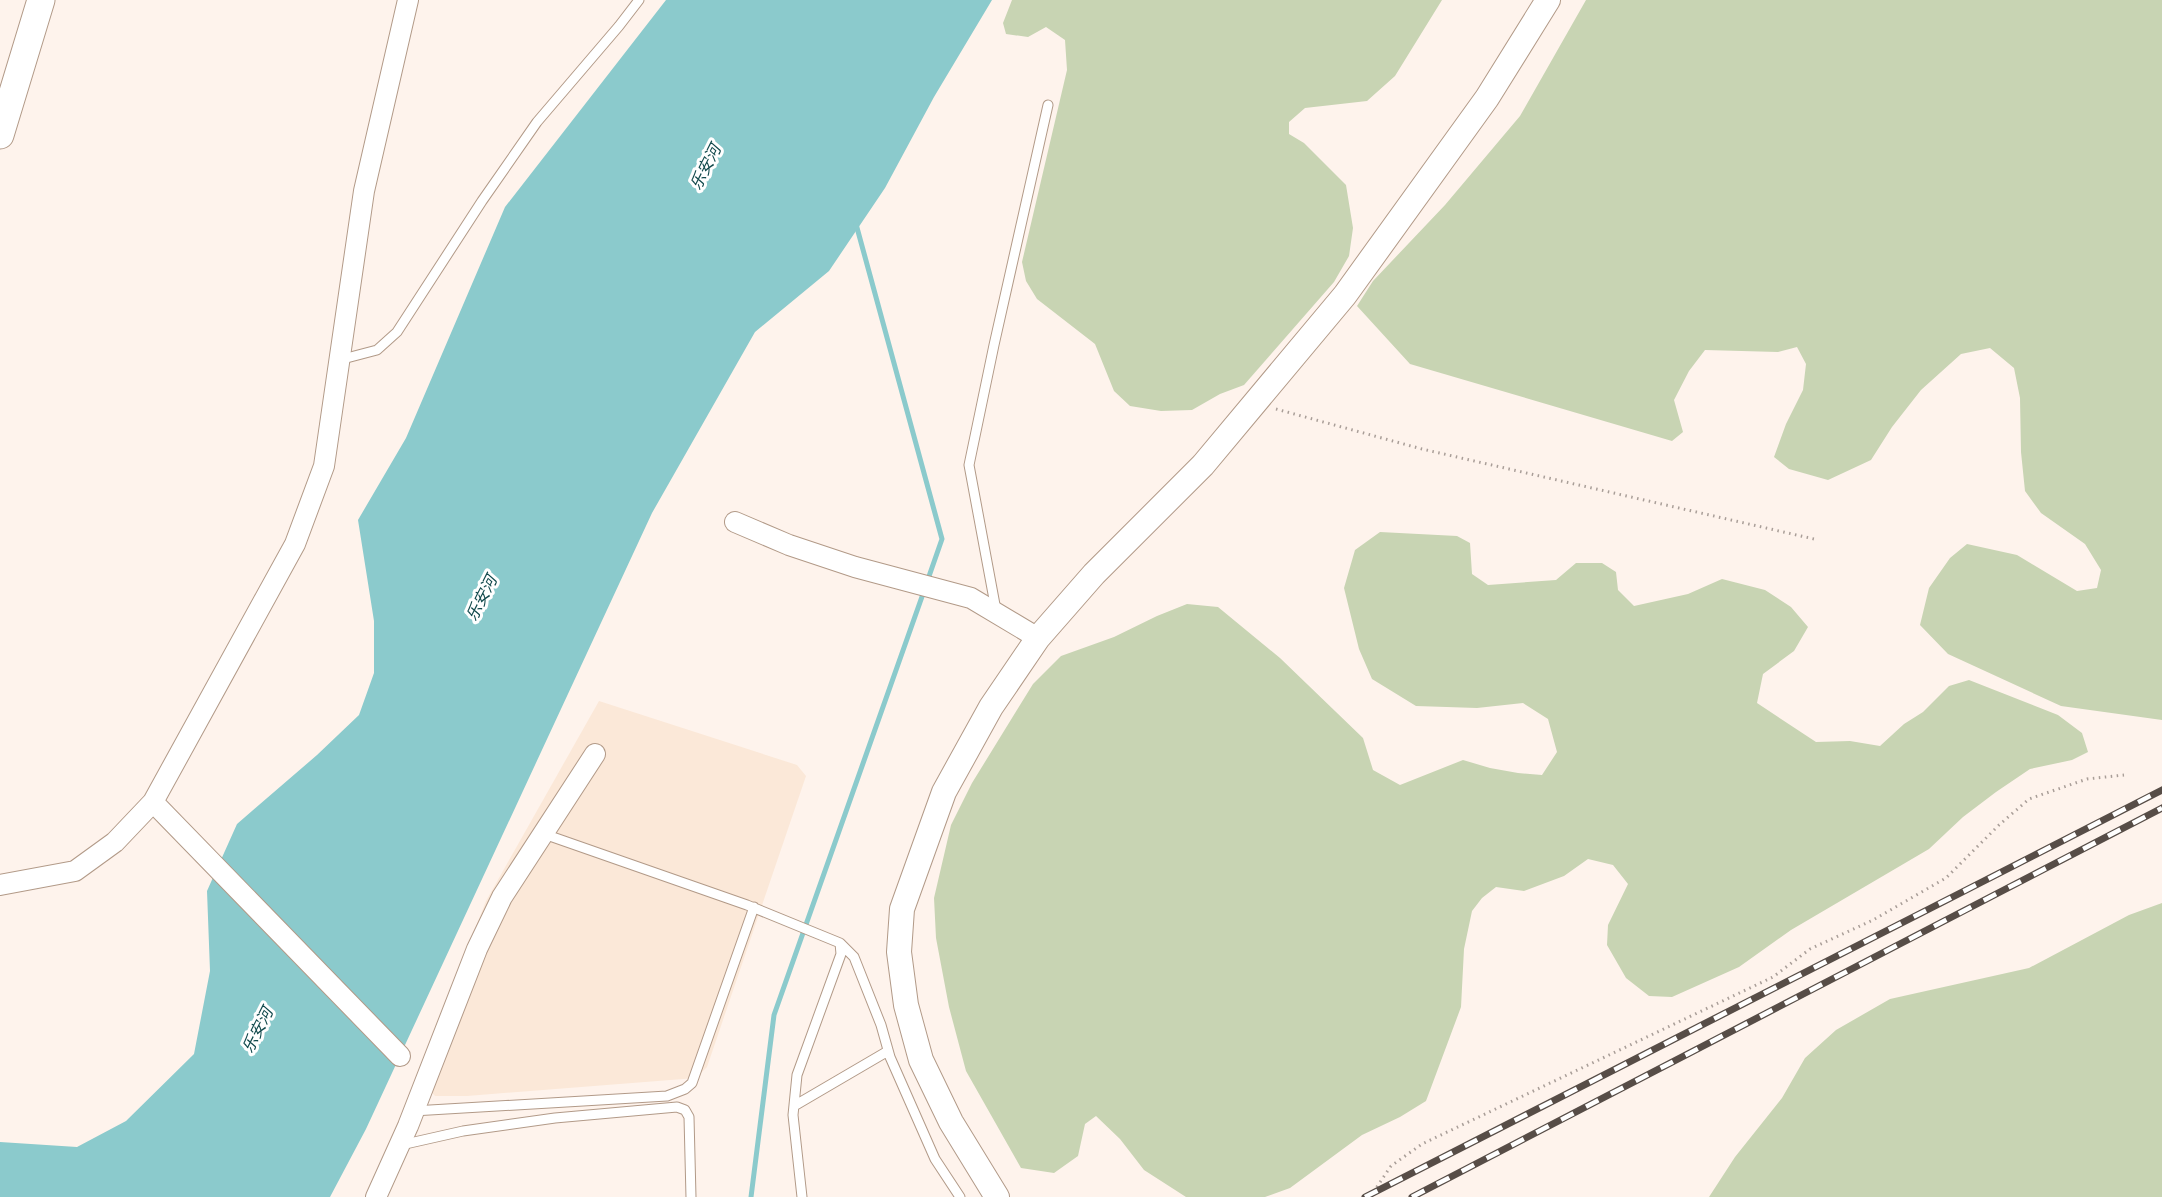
<svg xmlns="http://www.w3.org/2000/svg" width="2162" height="1197" viewBox="0 0 2162 1197" font-family="Barlow,'Noto Sans SC',sans-serif">
	<style>
		.industrial { fill: #fbe8d8 }
		.green { fill: #c8d4b3 }
		.water { fill: #8bcacc }
		.lines { fill: none; stroke-linecap: round; stroke-linejoin: round }
		.stream { stroke: #8bcacc; stroke-width: 5 }
		.service-casing { stroke: #b29a88; stroke-width: 11 }
		.minor-casing { stroke: #b29a88; stroke-width: 22 }
		.tertiary-casing { stroke: #b29a88; stroke-width: 26 }
		.secondary-casing { stroke: #b29a88; stroke-width: 29 }
		.path { stroke: #a99e98; stroke-width: 3; stroke-dasharray: 1.5 4.5; stroke-linecap: butt }
		.service { stroke: #fff; stroke-width: 9 }
		.minor { stroke: #fff; stroke-width: 20 }
		.tertiary { stroke: #fff; stroke-width: 24 }
		.secondary { stroke: #fff; stroke-width: 27 }
		.rail-casing { stroke: #574d47; stroke-width: 7 }
		.rail { stroke: #fff; stroke-width: 4.5; stroke-dasharray: 14; stroke-linecap: butt }
		.labels { text-anchor: middle; stroke-width: 6; stroke-linejoin: round; paint-order: stroke }
		.water-label { font-size: 16px; font-style: italic; fill: #11494c; stroke: #fff }
	</style>
	<rect width="100%" height="100%" fill="#fef3ec"/>
	<!-- industrial -->
	<path class="industrial" d="M599 701 797 765 806 776 707 1067 696 1078 467 1096H435L417 1076 486 901Z"/>
	<!-- green -->
	<path class="green" d="M1012 0H1442L1395 76 1367 101 1305 108 1289 122V134L1304 143 1346 185 1353 228 1349 256 1334 282 1244 385 1220 394 1192 410 1161 411 1130 406 1114 391 1095 344 1037 299 1026 281 1022 262 1067 70 1065 40 1046 27 1028 37 1006 34 1003 23Z
		M1586 0H2162V720L2061 706 1948 654 1920 625 1929 588 1950 558 1967 544 2017 555 2077 591 2097 588 2101 570 2085 544 2041 513 2025 491 2021 452 2020 398 2014 368 1990 348 1961 354 1921 390 1892 427 1871 460 1828 480 1789 469 1774 457 1786 424 1803 390 1806 364 1797 347 1778 352 1705 350 1689 371 1674 400 1683 432 1672 441 1410 364 1357 306 1373 281 1445 205 1520 116Z
		M1380 532 1457 536 1470 543 1472 574 1488 585 1556 580 1576 563H1602L1616 572 1618 590 1634 606 1688 594 1722 579 1765 590 1791 607 1808 627 1794 651 1763 674 1757 703 1816 742 1850 741 1880 746 1904 724 1923 712 1949 686 1969 680 2058 715 2082 733 2088 752 2072 760 2030 769 1996 792 1963 817 1929 849 1791 930 1739 967 1672 997 1649 996 1626 978 1607 945 1608 925 1628 884 1613 865 1588 859 1564 876 1524 891 1496 887 1482 898 1472 911 1464 949 1461 1007 1426 1101 1400 1117 1362 1135 1290 1188 1265 1197H1186L1144 1170 1120 1139 1096 1116 1085 1124 1078 1156 1054 1173 1021 1168 966 1071 949 1007 936 938 934 898 951 825 972 783 1033 684 1061 656 1114 637 1157 616 1187 604 1218 607 1280 658 1363 738 1373 770 1400 785 1463 760 1490 768 1518 773 1542 775 1557 752 1548 719 1523 703 1477 708 1416 706 1372 679 1359 649 1344 588 1355 550Z
		M2162 903V1197H1709L1735 1157 1782 1098 1805 1058 1836 1030 1890 999 2029 968 2129 915Z"/>
	<!-- water -->
	<path class="water" d="M666 0H992L934 97 885 188 829 271 755 332 652 513 366 1129 330 1197H0V1142L77 1147 126 1121 194 1054 210 971 207 891 237 824 317 755 359 715 374 673V621L358 520 406 438 505 207Z"/>
	<g class="lines">
		<!-- stream -->
		<path class="stream" d="M856 224 942 539 927 582
			M751 1197 774 1015 924 591"/>
		<defs>
			<path id="service" d="M339 360 377 350 397 332 482 201 537 122 619 26 639 0
				M996 610 969 465 994 345 1048 105
				M544 834 747 905 840 943 841 954 797 1075 793 1115 802 1197
				M840 943 854 957 881 1025 890 1057 935 1159 960 1197
				M794 1106 888 1051
				M413 1111 667 1096 685 1089 692 1083 754 907
				M401 1145 463 1131 555 1118 677 1107 685 1110 689 1117 691 1197"/>
			<path id="minor" d="M735 522 789 545 855 567 971 598 1038 638
				M153 802 400 1056
				M0 885 75 871 115 842 153 802 295 544 324 466 364 191 408 0
				M376 1197 408 1126 477 949 502 897 595 754"/>
			<path id="tertiary" d="M997 1197 951 1122 921 1060 906 1005 899 952 902 909 944 792 991 707 1038 638 1094 574 1203 465 1345 295 1487 98 1548 0"/>
			<path id="secondary" d="M0 135 41 0"/>
		</defs>
		<!-- service casing -->
		<use href="#service" class="service-casing"/>
		<!-- minor casing -->
		<use href="#minor" class="minor-casing"/>
		<!-- tertiary casing -->
		<use href="#tertiary" class="tertiary-casing"/>
		<!-- secondary casing -->
		<use href="#secondary" class="secondary-casing"/>
		<!-- path -->
		<path class="path" d="M1276 409 1422 449 1814 539
			M1370 1197 1391 1166 1422 1144 1773 977 1810 949 1873 920 1946 878 1999 825 2029 799 2087 779 2124 775"/>
		<!-- service -->
		<use href="#service" class="service"/>
		<!-- minor -->
		<use href="#minor" class="minor"/>
		<!-- tertiary -->
		<use href="#tertiary" class="tertiary"/>
		<!-- secondary -->
		<use href="#secondary" class="secondary"/>
		<defs>
			<path id="rail" d="M1365 1197 2162 790
				M1412 1197 2162 808"/>
		</defs>
		<!-- rail casing -->
		<use href="#rail" class="rail-casing"/>
		<!-- rail -->
		<use href="#rail" class="rail"/>
	</g>
	<g class="labels">
		<!-- water labels -->
		<g class="water-label">
			<text transform="translate(705 167) rotate(-63)" y="6">乐安河</text>
			<text transform="translate(481 598) rotate(-63)" y="6">乐安河</text>
			<text transform="translate(257 1030) rotate(-63)" y="6">乐安河</text>
		</g>
	</g>
</svg>
